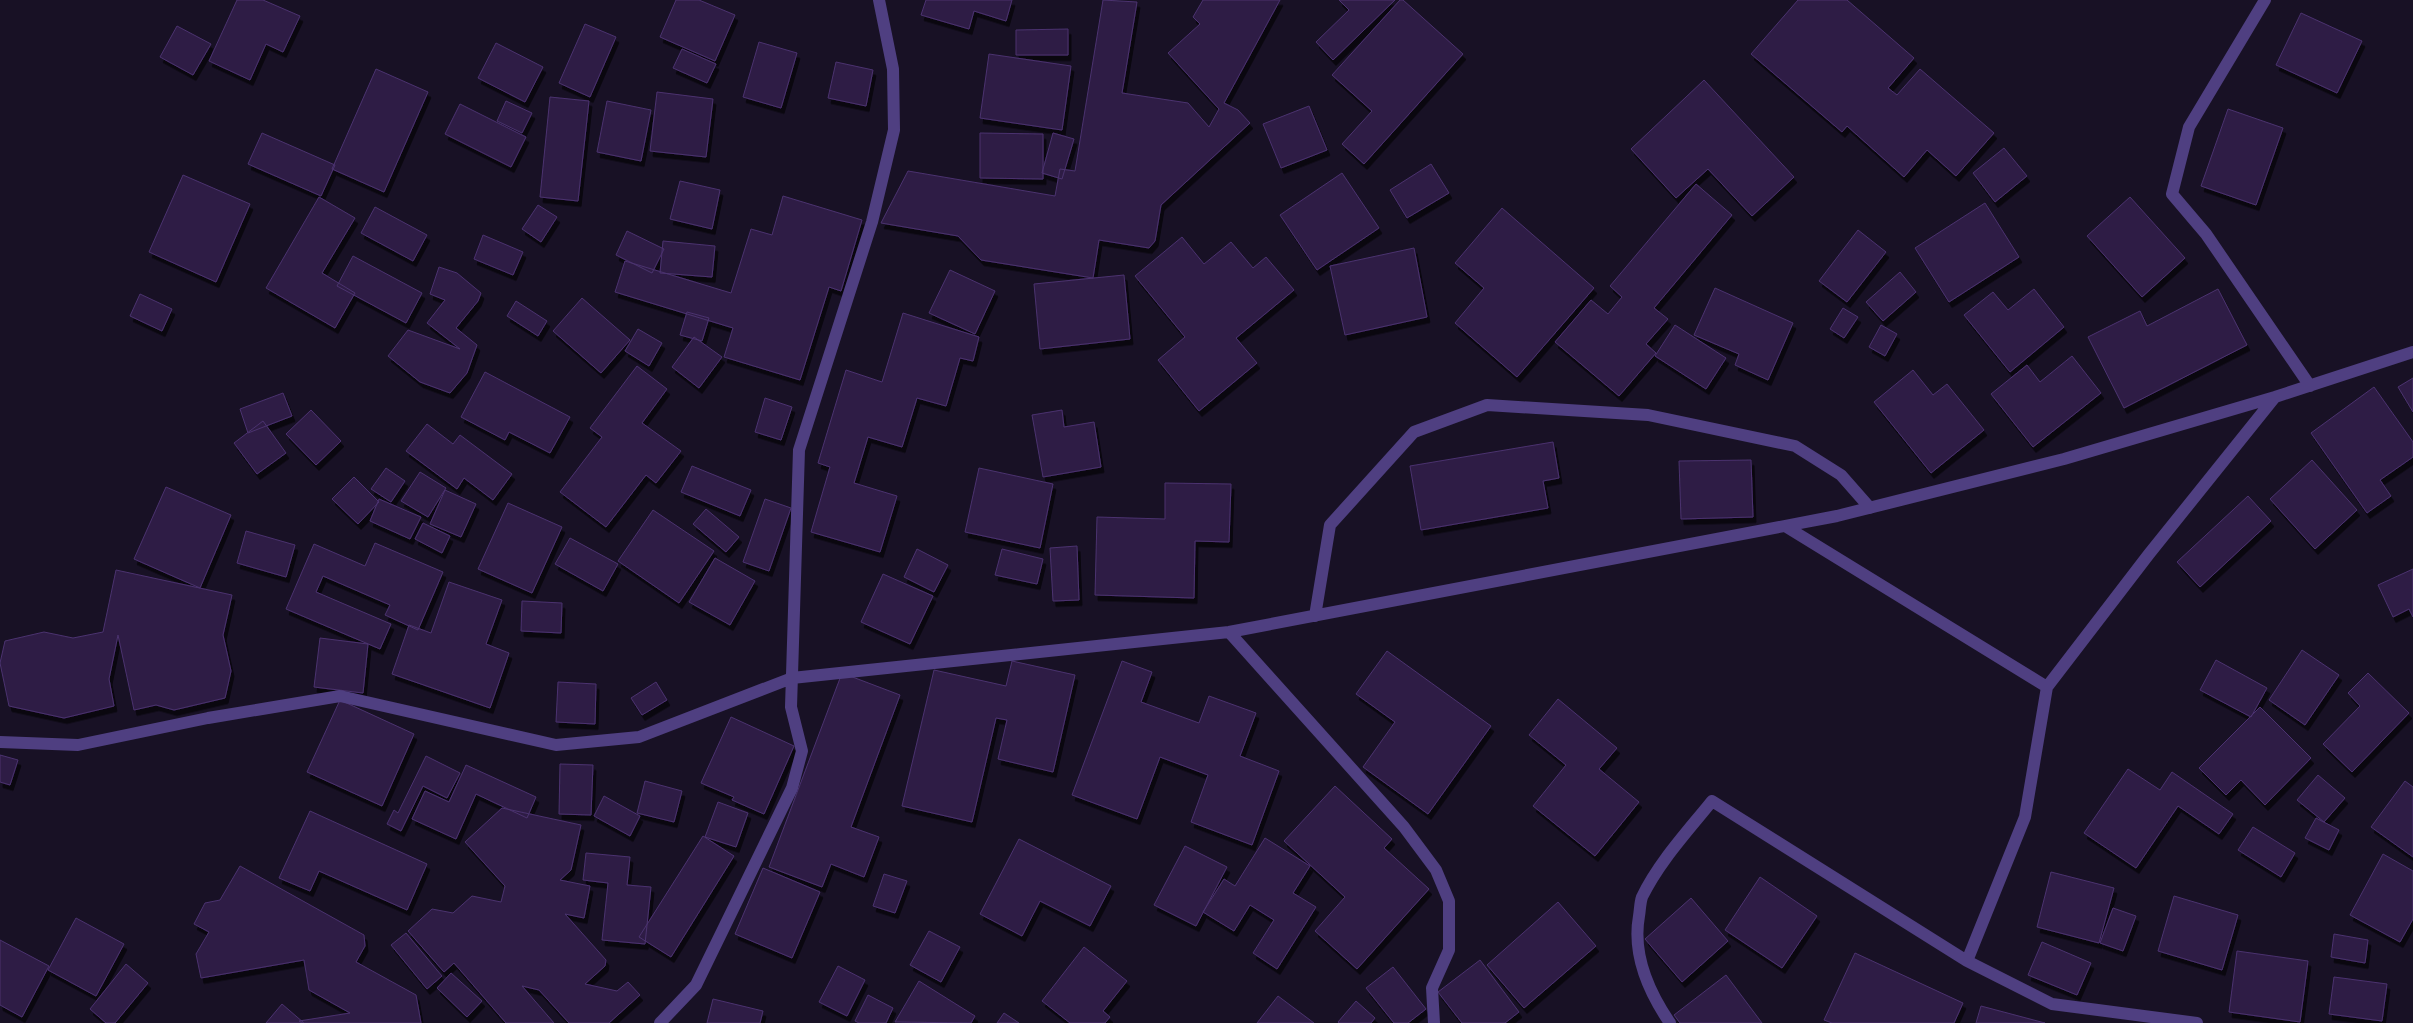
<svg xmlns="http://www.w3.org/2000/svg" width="2413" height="1023" viewBox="0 0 2413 1023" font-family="Rubik,sans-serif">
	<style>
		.building { fill: #2e1e45; stroke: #4b326f; filter: url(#shadow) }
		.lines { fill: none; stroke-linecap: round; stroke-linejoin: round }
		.minor { stroke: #4f3f81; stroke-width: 12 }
	</style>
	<defs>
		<filter id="shadow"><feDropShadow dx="3" dy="5.5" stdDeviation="0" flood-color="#0009"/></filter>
	</defs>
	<rect width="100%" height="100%" fill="#181125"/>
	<!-- building -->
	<path class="building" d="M237 0H263L300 16 283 52 266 44 250 80 209 61Z
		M676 0H699L735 15 715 61 660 37Z
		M926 0H1012L1006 21 974 11 969 29 921 15Z
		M1103 0 1137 2 1122 93 1188 103 1209 127 1219 109 1168 53 1200 24 1193 17 1203 0H1280L1224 103 1238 110 1250 123 1161 205 1155 241 1149 248 1099 240 1093 278 981 260 958 236 881 223 908 171 1055 196 1060 169 1075 171Z
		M1339 0H1395L1333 60 1316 42 1349 10Z
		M1400 0H1403L1463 54 1364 164 1342 144 1372 111 1332 75Z
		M1798 0H1847L1914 58 1888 88 1897 95 1920 69 1994 133 1956 176 1927 150 1904 177 1847 126 1842 132 1751 54Z
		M2301 13 2362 41 2337 93 2276 65Z
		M585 24 616 37 590 97 559 83Z
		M177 26 211 44 193 75 160 57Z
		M1068 29V55H1016V30Z
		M759 42 797 53 781 108 743 97Z
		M496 43 543 67 525 102 478 78Z
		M682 49 716 64 707 83 673 68Z
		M989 54 1071 66 1062 130 980 118Z
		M836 62 873 70 866 106 828 98Z
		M376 69 428 92 384 192 332 169Z
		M1704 80 1794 177 1752 216 1708 169 1676 198 1631 149Z
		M657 92 713 99 706 157 650 151Z
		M550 97 589 101 578 201 540 197Z
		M506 101 532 113 522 133 497 121Z
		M607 101 651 110 641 161 597 152Z
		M460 104 526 137 511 167 445 134Z
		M1309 106 1327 150 1281 168 1263 124Z
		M2228 109 2283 128 2256 205 2201 186Z
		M262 133 335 165 321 196 248 164Z
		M980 133 1043 134V179L980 178Z
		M1053 133 1074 139 1062 179 1042 173Z
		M2004 148 2027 176 1995 202 1973 173Z
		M1431 164 1449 193 1407 218 1390 190Z
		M1342 173 1379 228 1317 270 1280 215Z
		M183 175 250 204 216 282 149 252Z
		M680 181 720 190 712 229 670 219Z
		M1696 184 1732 215 1654 308 1668 319 1646 344 1656 353 1619 396 1555 342 1591 300 1608 314 1622 297 1610 286Z
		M783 196 862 220 841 291 829 287 800 380 724 357 733 328 615 292 625 261 731 293 751 229 772 235Z
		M319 197 355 218 322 273 355 293 335 328 266 288Z
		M2130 197 2185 258 2142 297 2087 236Z
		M1985 203 2019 257 1949 302 1915 248Z
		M538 205 557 217 541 242 522 229Z
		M375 207 427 235 413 261 361 233Z
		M1502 208 1594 288 1517 377 1455 323 1484 288 1455 263Z
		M1858 230 1886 252 1847 302 1819 281Z
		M627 231 664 249 652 273 616 255Z
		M483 235 523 252 513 275 474 259Z
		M1182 237 1204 264 1231 242 1253 268 1266 257 1294 290 1236 338 1257 363 1199 411 1158 360 1185 337 1135 276Z
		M663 241 715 246 712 277 660 273Z
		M1414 248 1427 317 1345 335 1330 266Z
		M353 256 422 293 406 323 337 286Z
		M439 267 457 273 481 293 478 301 456 328 477 345 467 373 450 393 420 382 388 356 408 330 460 349 427 323 445 300 430 294Z
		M950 270 995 291 975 334 929 313Z
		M1900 272 1916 292 1883 321 1866 302Z
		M1124 275 1130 339 1040 349 1034 284Z
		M1715 288 1793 323 1768 380 1735 365 1739 354 1694 335Z
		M2034 289 2064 327 2010 372 1964 315 1993 292 2008 310Z
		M2218 289 2247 345 2124 408 2088 337 2140 311 2147 326Z
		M140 294 172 309 162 331 130 316Z
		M582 298 630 340 601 373 553 331Z
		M516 301 547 321 538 336 507 316Z
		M1843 308 1858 317 1844 338 1830 329Z
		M687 312 709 318 702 341 680 335Z
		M903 313 979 337 973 361 960 358 946 406 917 398 902 447 868 437 854 483 897 496 880 552 811 532 830 467 818 463 846 370 882 382Z
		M1675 325 1726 358 1706 389 1655 356Z
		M1881 325 1897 334 1885 356 1869 347Z
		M638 329 662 343 649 366 625 351Z
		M694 337 722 357 699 388 672 367Z
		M2072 356 2101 393 2033 447 1991 394 2027 365 2040 382Z
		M637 366 667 389 642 423 681 451 656 483 646 475 606 527 560 492 602 437 590 428Z
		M1913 370 1933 395 1947 384 1984 430 1931 473 1874 402Z
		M485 372 570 417 550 453 509 432 505 440 461 417Z
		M2413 378V412L2398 387Z
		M2374 387 2413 442V457L2380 480 2391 496 2367 513 2311 433Z
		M283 393 292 416 248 433 240 409Z
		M765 398 792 407 781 440 755 432Z
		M311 410 341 441 316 465 286 434Z
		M1062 410 1064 427 1094 422 1101 467 1043 477 1032 415Z
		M263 421 286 453 257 474 234 443Z
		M427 424 453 444 460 435 512 474 493 500 464 478 457 489 406 451Z
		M1553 442 1559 478 1543 481 1548 508 1421 530 1410 466Z
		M1751 460 1753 517 1681 519 1679 461Z
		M2312 460 2357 510 2315 549 2270 499Z
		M692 466 751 490 740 516 681 492Z
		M386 468 405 481 391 502 371 489Z
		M979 468 1053 484 1040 548 965 532Z
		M420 472 446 488 428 517 401 501Z
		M354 477 379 502 358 524 332 499Z
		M1165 483 1231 484 1229 542 1195 541 1194 598 1095 595 1097 517 1165 519Z
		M166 487 231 515 200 588 134 559Z
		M445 490 476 504 461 537 430 524Z
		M2248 496 2271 521 2200 587 2177 562Z
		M379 499 421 517 410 539 370 521Z
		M765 499 791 508 769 571 743 562Z
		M508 503 562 527 532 593 478 569Z
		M706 509 739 537 726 552 693 524Z
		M653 510 714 551 679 603 618 561Z
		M423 523 450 536 442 553 415 539Z
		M246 531 295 545 286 577 237 563Z
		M570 538 618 564 603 591 555 564Z
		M375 543 443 572 418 630 385 615 390 605 323 576 316 592 391 624 380 649 286 609 314 544 365 566Z
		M1077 546 1079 600 1053 601 1050 548Z
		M917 549 948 565 934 592 904 577Z
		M1002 549 1043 559 1037 584 995 575Z
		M715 558 755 581 730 625 689 602Z
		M2413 569V617L2409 609 2393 617 2378 585Z
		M116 570 232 595 223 635 231 671 225 698 174 710 156 705 134 710 118 635 109 679 114 706 64 718 9 706 0 663 5 641 44 632 73 638 103 632Z
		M883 574 933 596 910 644 861 622Z
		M449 582 502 600 486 644 509 653 490 708 392 674 409 625 431 633Z
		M522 601 562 603 561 633 521 631Z
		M320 638 368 644 363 693 314 687Z
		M2302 650 2339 675 2305 725 2269 700Z
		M1387 651 1491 726 1428 814 1363 767 1395 722 1356 694Z
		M2216 660 2267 688 2251 717 2200 690Z
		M1012 661 1075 675 1053 772 998 759 1007 720 996 718 972 822 902 806 934 670 1006 686Z
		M1122 661 1152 672 1141 702 1199 723 1209 696 1256 713 1240 756 1279 771 1252 845 1191 822 1208 775 1160 757 1137 819 1072 795Z
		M842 673 900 695 851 827 879 837 864 877 831 864 822 887 769 867Z
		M2368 673 2409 713 2352 772 2323 744 2360 706 2348 693Z
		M558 682 596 684 595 724 556 722Z
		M656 682 667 700 642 715 631 698Z
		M1558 699 1617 748 1599 769 1639 802 1595 856 1533 806 1566 765 1529 735Z
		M340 700 414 734 382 806 307 772Z
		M2260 707 2311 758 2265 805 2241 780 2226 795 2199 768Z
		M731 717 794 746 764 814 732 800 734 797 701 783Z
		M0 755 18 760 10 785 0 782Z
		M426 756 460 773 447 798 423 786 401 831 387 824 394 810 398 813Z
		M560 764 593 765 591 815 559 814Z
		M466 765 536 797 527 818 476 794 456 839 412 819 425 791 449 802Z
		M2128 769 2160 790 2172 772 2233 814 2219 834 2178 806 2136 868 2084 833Z
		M2318 775 2345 798 2324 822 2297 800Z
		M645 781 682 791 674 822 637 813Z
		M2405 781 2413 787V857L2371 827Z
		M1335 786 1392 839 1384 848 1429 889 1357 969 1315 931 1345 897 1284 841Z
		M604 796 640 816 630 836 594 816Z
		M718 802 748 813 736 847 705 837Z
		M502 808 581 825 571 870 560 880 590 886 584 918 565 914 606 960 605 966 585 984 617 991 628 982 640 995 609 1023H569L539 990 522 986 554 1023H506L454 963 444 972 408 931 432 909 453 913 472 896 501 902 505 886 465 842Z
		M310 811 427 864 407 910 319 871 310 891 279 878Z
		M2316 818 2339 830 2329 850 2305 838Z
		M2253 827 2295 853 2281 877 2238 850Z
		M703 836 734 856 671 957 639 937Z
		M1265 838 1310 866 1293 893 1316 907 1277 969 1253 953 1274 920 1250 905 1234 931 1203 912 1224 879 1235 886Z
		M1019 839 1111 886 1090 926 1040 901 1022 936 980 914Z
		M1185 846 1227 867 1196 926 1154 905Z
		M586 853 630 857 627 885 651 887 645 944 602 940 608 883 583 880Z
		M2383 854 2413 871V919L2400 942 2350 915Z
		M240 866 364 935 365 946 356 962 416 995 421 1023H302L299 1021 350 1013 309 990 304 960 201 978 196 954 209 932 194 924 205 903 220 900Z
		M763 868 820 892 792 958 735 934Z
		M2051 872 2114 888 2099 943 2037 927Z
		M884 874 907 881 895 913 873 906Z
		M1760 877 1817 916 1782 968 1725 930Z
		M2174 896 2238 915 2222 970 2158 951Z
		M1691 898 1728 941 1682 982 1645 939Z
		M1558 902 1596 946 1524 1008 1487 965Z
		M2113 908 2136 916 2123 951 2100 943Z
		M76 918 124 944 96 996 48 970Z
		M929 931 960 947 941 982 910 965Z
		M406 933 442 976 427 989 391 945Z
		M2334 934 2368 940 2365 963 2331 957Z
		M0 940 49 966 22 1017 0 1005Z
		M2042 942 2091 963 2077 995 2028 975Z
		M1084 947 1127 981 1103 1011 1110 1017 1105 1023H1070L1042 1001Z
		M2237 951 2308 961 2300 1022 2229 1012Z
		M1855 953 1963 1003 1954 1023H1832L1824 1020Z
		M1480 960 1519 1012 1505 1023H1462L1438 992Z
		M126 964 148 983 115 1023H106L90 1009Z
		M838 966 865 980 847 1016 819 1002Z
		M1393 967 1426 1009 1408 1023H1394L1366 988Z
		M451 973 482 1001 467 1017 437 988Z
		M1726 975 1762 1023H1680L1674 1015Z
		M2334 977 2387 984 2382 1021 2329 1014Z
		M919 981 975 1016 971 1023 895 1022Z
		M868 995 893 1008 886 1023H859L855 1021Z
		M1278 996 1314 1023H1257Z
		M713 999 763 1011 760 1023H707Z
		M1356 1001 1375 1018 1371 1023H1339L1338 1022Z
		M282 1004 304 1023H266Z
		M1981 1006 2045 1023H1976Z
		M1004 1013 1019 1023H997Z"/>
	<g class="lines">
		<!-- minor -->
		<path class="minor" d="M2265 0 2189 127 2172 194 2206 234 2310 386
			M1785 526 2047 687
			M1315 616 1330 525 1414 432 1487 405 1648 415 1795 446 1841 475 1870 508
			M1229 632 1404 827 1436 870 1449 901V950L1432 988 1434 1023
			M0 742 78 745 208 718 340 696 556 745 639 737 792 678 1229 632 1837 516 2064 459 2275 397 2413 352
			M1967 961 2052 1004 2197 1023
			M660 1023 696 985 792 788 802 751 791 707 799 450 872 222 894 130 893 69 879 0
			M1670 1023C1648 991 1632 955 1639 916 1640 910 1640 903 1642 897 1659 862 1687 832 1712 801L1967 961 2025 817 2047 687 2149 554 2275 397"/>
	</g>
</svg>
